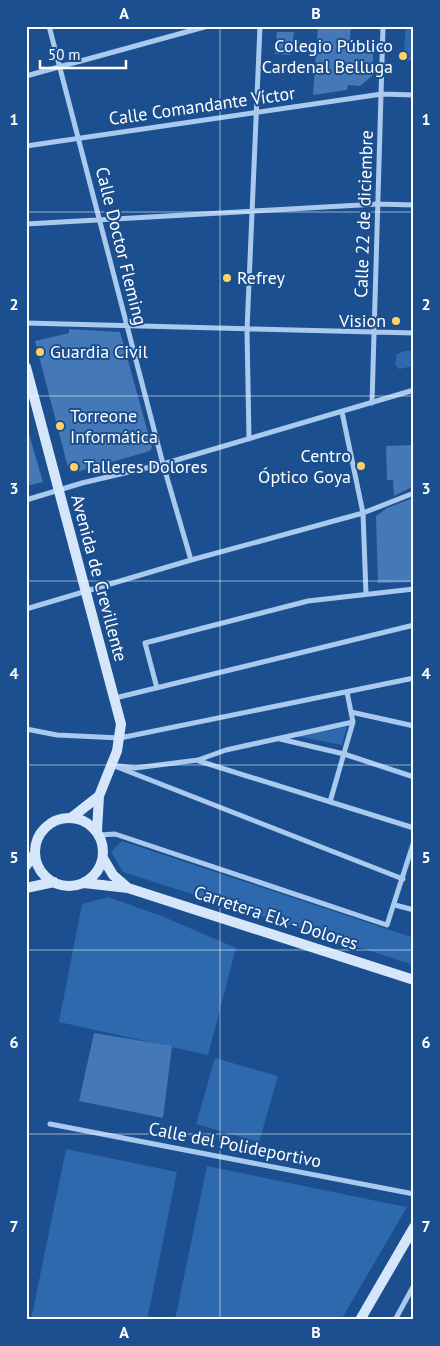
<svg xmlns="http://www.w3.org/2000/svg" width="440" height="1346" viewBox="0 0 440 1346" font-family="'PT Sans',sans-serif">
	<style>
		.green { fill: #2e69ad }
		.building { fill: #4478b7 }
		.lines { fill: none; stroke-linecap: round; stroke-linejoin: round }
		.street { stroke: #a9c9ee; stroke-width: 5 }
		.secondary { stroke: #d6e6fa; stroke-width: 10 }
		.grid { fill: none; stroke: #fff; stroke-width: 1; stroke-opacity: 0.55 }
		.poi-dot { fill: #ffd166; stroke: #1b4f8f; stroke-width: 2 }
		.labels { text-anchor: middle; stroke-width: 4; stroke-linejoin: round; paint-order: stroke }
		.poi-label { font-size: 18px; fill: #fff; stroke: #1b4f8f; text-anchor: start }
		.street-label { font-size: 18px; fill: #fff; stroke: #1b4f8f }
		.neatline { fill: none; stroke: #fff; stroke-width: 2 }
		.grid-label { font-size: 16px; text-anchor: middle; font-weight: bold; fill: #fff }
	</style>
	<rect width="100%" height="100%" fill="#1b4f8f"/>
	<!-- green -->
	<path class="green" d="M406 26H414V61L403 60Z
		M405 351H414V366L399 369 395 365 397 354Z
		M347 727 342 745 296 736Z
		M122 841 414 938V965L123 872 111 852Z
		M108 897 164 917 236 948 208 1055 59 1022 82 904Z
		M215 1058 278 1076 259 1142 196 1124Z
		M66 1149 177 1172 147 1320H31Z
		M207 1166 406 1207H407L341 1320H175Z"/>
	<!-- building -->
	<path class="building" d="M318 26H351L349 53H373V75L360 86 348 85 347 90 313 95Z
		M277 32H294L293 39H299V50H291V55L275 54Z
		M69 329 120 332 152 447 150 451 73 473 69 471 35 341 69 333Z
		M26 434H29L43 482 26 486Z
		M413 445 414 486 394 496 393 480H387L386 446Z
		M413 498 414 582 378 583 376 516 387 508Z
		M94 1033 172 1046 163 1118 79 1101Z"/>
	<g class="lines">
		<!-- street -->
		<path class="street" d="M49 26 163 464 191 560
			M26 76 208 26
			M26 146 382 94 414 95
			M26 224 378 204 414 205
			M26 323 414 333
			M372 403 383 26
			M342 412 363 513 366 594
			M249 439 247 330 260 26
			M26 500 82 483 163 464 414 390
			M26 609 191 560 363 513 414 493
			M157 688 145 643 308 601 414 589
			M115 698 414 625
			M351 712 414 726
			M26 729 57 735 120 738 414 678
			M280 739 344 754 414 777
			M199 761 414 828
			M112 765 403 879
			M119 766 135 768 198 760 226 750 353 722
			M330 802 353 722 347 692
			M99 835 115 834 387 925 414 841
			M395 905 414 910
			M50 1124 414 1194
			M395 1320 414 1285"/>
		<!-- secondary -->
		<path class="secondary" d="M26 367 121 724 117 751 99 796 97 831
			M71 818 99 796
			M35 852a34 34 0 1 1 68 0a34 34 0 1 1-68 0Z
			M103 858 113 875 128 888
			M26 866 35 853
			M84 883 128 888 414 980
			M26 888 54 882
			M360 1320 414 1227"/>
	</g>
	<!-- grid -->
	<path class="grid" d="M220 26V1320M26 212H414M26 396H414M26 581H414M26 765H414M26 950H414M26 1134H414"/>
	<!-- markers -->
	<g class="poi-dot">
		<circle cx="403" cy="56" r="5"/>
		<circle cx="227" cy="278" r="5"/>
		<circle cx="396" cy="321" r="5"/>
		<circle cx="40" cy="352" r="5"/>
		<circle cx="60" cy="426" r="5"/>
		<circle cx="361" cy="466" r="5"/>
		<circle cx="74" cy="467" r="5"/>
	</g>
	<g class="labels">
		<!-- poi labels -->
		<g class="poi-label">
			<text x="393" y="52" text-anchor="end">Colegio Público<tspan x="393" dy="21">Cardenal Belluga</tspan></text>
			<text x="237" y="284">Refrey</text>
			<text x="386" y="327" text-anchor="end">Vision</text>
			<text x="50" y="358">Guardia Civil</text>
			<text x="70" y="422">Torreone<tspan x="70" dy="21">Informática</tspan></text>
			<text x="351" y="462" text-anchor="end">Centro<tspan x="351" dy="21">Óptico Goya</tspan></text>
			<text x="84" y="473">Talleres Dolores</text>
		</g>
		<!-- street labels -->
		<g class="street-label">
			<text transform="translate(202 106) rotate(-8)" y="6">Calle Comandante Víctor</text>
			<text transform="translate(364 214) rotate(-88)" y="6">Calle 22 de diciembre</text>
			<text transform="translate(121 246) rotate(76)" y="6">Calle Doctor Fleming</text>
			<text transform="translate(99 578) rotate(75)" y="6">Avenida de Crevillente</text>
			<text transform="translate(276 918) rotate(18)" y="6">Carretera Elx - Dolores</text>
			<text transform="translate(235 1145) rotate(11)" y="6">Calle del Polideportivo</text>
		</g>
	</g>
	<!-- border -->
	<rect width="440" height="1346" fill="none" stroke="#1b4f8f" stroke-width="55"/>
	<!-- scale -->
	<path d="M40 60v8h86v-8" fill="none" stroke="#ffffff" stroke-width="2.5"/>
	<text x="48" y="60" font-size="15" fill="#ffffff" stroke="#1b4f8f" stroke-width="4" paint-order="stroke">50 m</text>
	<rect x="28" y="28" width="384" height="1290" class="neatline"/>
	<g class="grid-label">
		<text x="124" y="19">A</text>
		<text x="316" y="19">B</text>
		<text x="14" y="125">1</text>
		<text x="426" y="125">1</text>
		<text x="14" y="310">2</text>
		<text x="426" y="310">2</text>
		<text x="14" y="494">3</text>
		<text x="426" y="494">3</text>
		<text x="14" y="679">4</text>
		<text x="426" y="679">4</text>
		<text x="14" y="863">5</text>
		<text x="426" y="863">5</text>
		<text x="14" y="1048">6</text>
		<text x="426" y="1048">6</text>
		<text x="14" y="1232">7</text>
		<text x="426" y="1232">7</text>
		<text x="124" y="1338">A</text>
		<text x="316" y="1338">B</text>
	</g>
</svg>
